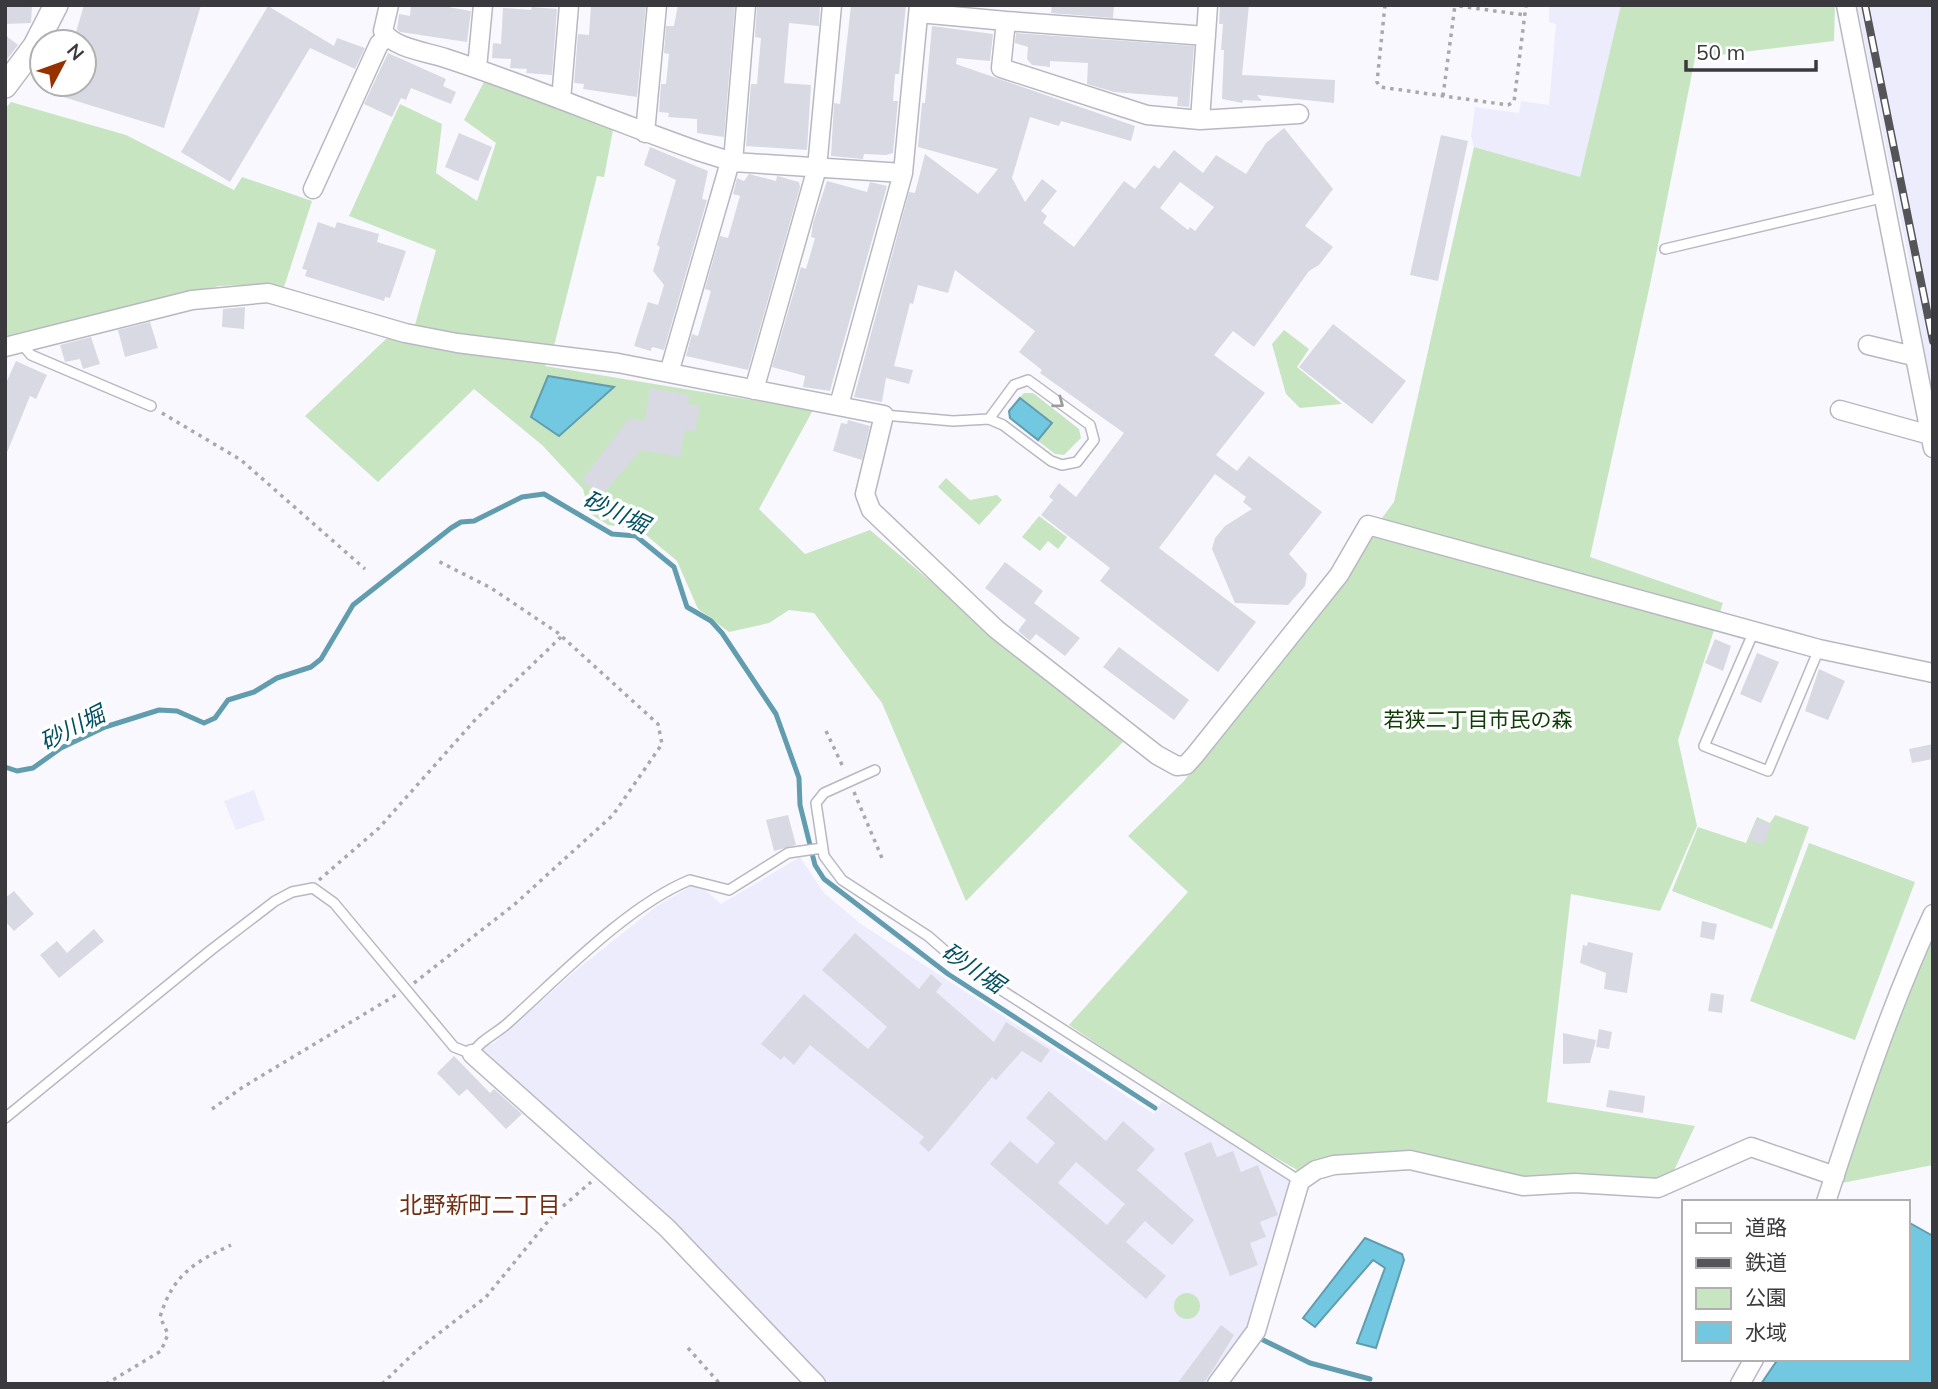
<svg xmlns="http://www.w3.org/2000/svg" width="1938" height="1389" viewBox="0 0 1938 1389" font-family="Mulish,'Noto Sans JP',sans-serif">
	<style>
		.built { fill: #edecfd }
		.green { fill: #c8e5c2 }
		.water { fill: #72c8e0; stroke: #619daf; stroke-width: 2 }
		.lines { fill: none; stroke-linecap: round; stroke-linejoin: round }
		.stream { stroke: #619daf; stroke-width: 5 }
		.building { fill: #d9d9e3; fill-rule: evenodd }
		.service-casing { stroke: #b9b8c2; stroke-width: 12 }
		.minor-casing { stroke: #b9b8c2; stroke-width: 21 }
		.tertiary-casing { stroke: #b9b8c2; stroke-width: 26 }
		.path { stroke: #a8a8ad; stroke-width: 3.5; stroke-dasharray: 3.5 5; stroke-linecap: butt }
		.service { stroke: #fff; stroke-width: 9 }
		.minor { stroke: #fff; stroke-width: 18 }
		.tertiary { stroke: #fff; stroke-width: 23 }
		.rail-casing { stroke: #555458; stroke-width: 8 }
		.rail { stroke: #fff; stroke-width: 5; stroke-dasharray: 16; stroke-linecap: butt }
		.oneway { stroke: #9c9c9e }
		.labels { text-anchor: middle; stroke-width: 7; stroke-linejoin: round; paint-order: stroke }
		.park-label { font-size: 21px; fill: #0e3c05; stroke: #fff }
		.water-label { font-size: 23px; font-style: italic; fill: #005061; stroke: #fff }
		.neighbourhood-label { font-size: 23px; fill: #702f15; stroke: #fff }
	</style>
	<rect width="100%" height="100%" fill="#f8f8fe"/>
	<!-- built -->
	<path class="built" d="M1549 5H1621L1580 178 1474 147 1471 136 1475 107 1519 113 1521 101 1549 105 1556 24 1549 22Z
		M1857 5H1933V401L1910 287 1909 261Z
		M254 790 265 820 236 830 224 801Z
		M800 857 824 893 861 924 1154 1114 1162 1101 1286 1177 1291 1186 1253 1323 1211 1384H823L480 1054 482 1048 494 1043 575 971 657 906 693 885 702 887 721 904Z"/>
	<!-- green -->
	<path class="green" d="M1621 5H1835L1834 41 1695 58 1651 280 1590 557 1723 603 1678 740 1697 826 1660 911 1571 894 1547 1102 1695 1126 1669 1181 1525 1180 1422 1154 1331 1156 1299 1171 1215 1123 1069 1025 1188 892 1128 836 1184 781 1394 502 1474 147 1580 177Z
		M485 80 613 130 604 177 597 176 555 342 545 366 813 410 759 509 805 554 870 530 1024 660 1124 741 966 901 882 703 814 613 789 610 769 623 729 632 698 609 677 561 640 530 608 525 589 513 583 489 542 445 474 389 378 482 305 416 386 339 415 325 436 250 349 216 400 104 442 124 436 173 477 201 496 143 464 120Z
		M11 102 126 135 234 190 242 177 312 201 284 287 267 284 219 286 5 336V109Z
		M1284 330 1309 349 1297 367 1342 404 1300 408 1286 394 1272 344Z
		M1024 393H1033L1079 429 1081 438 1064 455 1055 454 1038 441 1052 423 1020 397Z
		M946 478 970 500 997 495 1002 500 979 525 938 487Z
		M1039 516 1067 537 1058 549 1048 541 1040 551 1022 537Z
		M1775 815 1809 827 1772 929 1672 891 1698 827 1746 843 1757 817 1770 823Z
		M1809 843 1915 882 1855 1040 1750 1001Z
		M1933 932V1165L1842 1183 1838 1176Z
		M1174 1306a13 13 0 1 1 26 0a13 13 0 1 1-26 0Z"/>
	<!-- water -->
	<path class="water" d="M548 376 614 387 559 436 531 417Z
		M1020 398 1052 423 1038 440 1010 418 1009 411Z
		M1908 1222 1933 1236V1384H1761L1778 1359H1908Z
		M1365 1238 1402 1254 1404 1260 1376 1348 1357 1343 1385 1268 1373 1260 1315 1327 1303 1318Z"/>
	<g class="lines">
		<!-- stream -->
		<path class="stream" d="M5 767 17 771 33 768 61 748 105 727 159 710 177 711 204 723 215 718 228 700 254 692 277 678 311 667 321 659 353 605 451 528 461 522 474 521 522 497 544 494 612 534 636 536 674 567 687 607 711 621 722 633 776 714 799 778 800 805 815 865 824 879 948 974 1155 1108
			M1261 1339 1310 1363 1370 1379"/>
	</g>
	<!-- building -->
	<path class="building" d="M5 5H32L31 23 5 24Z
		M84 5H201L164 128 57 95 60 84H84V42H73Z
		M411 5H437L471 11 467 42 400 32 397 29 399 14 410 16Z
		M591 5H646L637 97 583 89 584 84 574 83 578 34 589 35Z
		M678 5H735L724 137 697 133V119L668 117 669 113 659 112 661 84H666L669 54 664 53 666 26H674Z
		M757 5 820 7 819 26 789 23 784 83 811 85 807 150 746 146 751 84H757L761 38 755 37Z
		M851 5H906L899 74H895L893 101H898L893 153 886 155 864 154 863 159 831 156 834 103 840 104Z
		M1052 5H1114L1113 18 1051 13Z
		M1220 5H1249L1242 75 1335 80 1334 103 1257 95 1262 101 1243 100 1242 103 1222 99 1224 50H1221L1223 24H1219Z
		M268 6 334 46 337 38 365 48 355 69 310 48 230 182 181 152Z
		M532 7 557 9 552 75 526 73 527 69 510 68 511 59 492 58 493 43 501 44 503 8 531 10Z
		M932 26 993 34 990 61 957 58 956 64 1135 126 1131 141 1061 121 1059 126 1030 117 1012 178 1025 202 1042 179 1057 191 1041 211 1047 216 1043 223 1074 247 1124 181 1135 189 1154 165 1159 169 1174 150 1203 173 1216 155 1246 174 1266 143 1284 128 1333 189 1305 226 1333 247 1319 265 1309 271 1254 347 1233 331 1214 355 1265 393 1216 455 1237 471 1249 456 1322 512 1289 554 1307 574 1305 586 1288 605 1235 603 1212 549 1215 538 1225 526 1252 509 1243 502 1246 497 1215 474 1159 548 1256 622 1218 672 1100 581 1110 568 1041 515 1053 500 1049 497 1059 483 1076 497 1124 433 1040 373 1042 370 1019 352 1035 331 955 270 948 293 918 285 913 304 910 303 894 366 913 370 909 384 886 378 882 402 854 397 909 192 915 193 925 154 978 194 998 169 918 147 922 103H925ZM1180 182 1214 207 1195 231 1190 227 1188 230 1160 208Z
		M1016 33 1194 46 1189 107 1177 106 1178 97 1114 92 1087 84 1088 63 1050 61V67L1032 65 1027 59 1028 47 1015 43Z
		M5 35 18 45 5 62Z
		M388 53 446 79 443 86 456 92 451 104 411 88 406 100 401 98 392 117 364 104Z
		M459 133 492 147 478 181 445 167Z
		M1441 135 1468 141 1438 281 1410 275Z
		M650 147 708 171 702 199 707 200 664 350 652 347 651 351 634 346 648 302 658 305 664 285 653 271 660 247 657 245 676 180 644 165Z
		M749 174 776 181 777 176 781 177 799 182 800 187 748 370 686 356 692 334 698 336 711 291 705 289 720 236 728 238 740 196 733 194 737 178 744 181Z
		M827 181 867 192 870 182 887 186 830 391 803 387 805 376 772 367 801 267 806 269 815 238 811 237 813 223Z
		M318 222 335 228 337 222 379 234 377 242 406 251 390 298 385 297 384 301 305 276 307 270 302 269Z
		M245 307 244 329 222 327 223 309Z
		M150 322 158 348 125 357 118 330Z
		M1333 324 1406 381 1372 424 1299 367Z
		M91 337 100 364 83 369 80 359 65 362 60 345Z
		M16 361 47 375 36 399 30 396 6 455 5 385Z
		M650 388 689 395 688 404 700 406 695 431 685 430 680 457 641 450 601 496 582 480 629 418 645 421Z
		M848 420 870 426 862 460 833 451 841 423 847 424Z
		M1005 562 1043 591 1034 603 1080 638 1065 656 1036 634 1030 641 1018 631 1026 620 985 588Z
		M1715 639 1731 646 1723 671 1705 663Z
		M1119 647 1189 700 1174 720 1103 667Z
		M1757 653 1779 662 1761 703 1740 694Z
		M1819 669 1845 681 1828 720 1805 711Z
		M1933 744V759L1912 763 1909 749Z
		M788 815 796 845 774 851 766 820Z
		M1757 819 1771 825 1763 845 1749 840Z
		M14 891 34 914 14 931 5 921V898Z
		M1702 921 1717 924 1714 940 1700 937Z
		M94 929 104 941 59 978 40 955 57 941 67 953Z
		M855 933 919 989 931 974 942 984 936 992 994 1042 1006 1022 1050 1050 1041 1063 1022 1051 996 1080 992 1077 929 1152 919 1143 924 1137 810 1045 794 1065 784 1056 781 1060 761 1044 804 994 868 1049 887 1027 822 970Z
		M1588 942 1633 953 1627 993 1604 989 1606 973 1580 963 1583 945 1587 946Z
		M1711 993 1724 995 1722 1013 1708 1011Z
		M1599 1029 1612 1032 1609 1049 1596 1047Z
		M1563 1033 1596 1040 1590 1063 1563 1064Z
		M454 1056 490 1093 494 1089 522 1114 506 1129 467 1089 459 1096 437 1073Z
		M1609 1090 1645 1096 1643 1113 1606 1107Z
		M1049 1091 1106 1141 1123 1121 1155 1149 1137 1170 1194 1220 1172 1245 1145 1221 1126 1242 1166 1276 1146 1299 990 1164 1010 1141 1037 1164 1055 1143 1026 1118ZM1076 1162 1125 1204 1107 1225 1058 1183Z
		M1211 1142 1217 1157 1233 1151 1241 1172 1258 1165 1278 1215 1260 1222 1266 1237 1250 1243 1258 1265 1230 1276 1184 1153Z
		M1221 1325 1234 1335 1214 1368 1203 1384H1177Z"/>
	<g class="lines">
		<defs>
			<path id="service" d="M1665 249 1881 198
				M21 343 31 355 151 406
				M884 415 953 421 989 419 1003 425 1051 461 1062 465 1077 462 1094 440 1090 425 1028 380 1014 385 989 419
				M1754 631 1704 746 1768 771 1819 649
				M875 770 824 793 816 803 824 856 842 880 928 936 959 963 1300 1181
				M5 1118 211 950 275 901 292 892 313 888 334 903 454 1047 472 1054C480 1040 496 1034 508 1023 558 978 628 905 690 880L729 890 788 853 822 848"/>
			<path id="minor" d="M389 5 383 31C393 48 427 52 445 58 531 86 615 122 701 152L733 162 903 173
				M1846 5 1933 448
				M919 13 1006 21 1001 68 1147 115 1200 120 1208 5
				M1006 21 1206 36
				M477 68 483 5
				M561 100 569 5
				M1200 120 1299 114
				M645 133 657 5
				M733 162 746 5
				M313 189 379 44 387 37
				M1868 345 1913 356
				M5 347 192 300 268 293 405 333 457 343 618 363 884 415 865 494 871 510 996 629 1157 755 1177 766 1186 765 1195 755 1339 575 1368 525 1819 649 1933 673
				M669 373 730 162
				M754 390 817 168 832 5
				M839 405 903 173 919 5
				M1840 410 1930 435
				M472 1054 667 1228 816 1384
				M1826 1202C1858 1104 1890 1007 1933 914
				M1217 1384 1256 1331 1300 1181 1316 1170 1334 1165 1410 1160 1523 1186 1575 1183 1658 1188 1751 1147 1835 1176
				M1740 1384 1754 1359"/>
			<path id="tertiary" d="M5 86 35 46 56 5"/>
		</defs>
		<!-- service casing -->
		<use href="#service" class="service-casing"/>
		<!-- minor casing -->
		<use href="#minor" class="minor-casing"/>
		<!-- tertiary casing -->
		<use href="#tertiary" class="tertiary-casing"/>
		<!-- path -->
		<path class="path" d="M1385 5 1377 82 1380 87 1508 105 1514 102 1526 5
			M1451 5 1525 15
			M1443 96 1455 5
			M162 413 241 460 365 569
			M826 731 844 769
			M854 792 882 858
			M319 880 379 828 475 720 562 636
			M414 983 515 904 613 815 662 744 658 724 558 633 491 588 436 560
			M212 1109 243 1087 396 995
			M688 1348 720 1384
			M106 1384 161 1351 168 1334 160 1317C173 1275 193 1263 231 1245
			M382 1384 416 1351 486 1297 554 1214 591 1182"/>
		<!-- service -->
		<use href="#service" class="service"/>
		<!-- minor -->
		<use href="#minor" class="minor"/>
		<!-- tertiary -->
		<use href="#tertiary" class="tertiary"/>
		<defs>
			<path id="rail" d="M1865 5 1933 341"/>
		</defs>
		<!-- rail casing -->
		<use href="#rail" class="rail-casing"/>
		<!-- rail -->
		<use href="#rail" class="rail"/>
	</g>
	<!-- one-way arrows -->
	<defs><path id="oneway-chevron" d="M-2-3.5L2.5 0L-2 3.5" fill="none" stroke-width="1.6" stroke-linecap="round" stroke-linejoin="round" transform="scale(1.75)"/></defs>
	<use class="oneway" href="#oneway-chevron" transform="translate(1059 403) rotate(37)"/>
	<g class="labels">
		<!-- park labels -->
		<g class="park-label">
			<text x="1478" y="727">若狭二丁目市民の森</text>
		</g>
		<!-- water labels -->
		<g class="water-label">
			<text transform="translate(616 512) rotate(25)" y="8">砂川堀</text>
			<text transform="translate(72 728) rotate(-27)" y="8">砂川堀</text>
			<text transform="translate(973 968) rotate(34)" y="8">砂川堀</text>
		</g>
		<!-- neighbourhood labels -->
		<g class="neighbourhood-label">
			<text x="480" y="1213">北野新町二丁目</text>
		</g>
	</g>
	<!-- border -->
	<rect width="1938" height="1389" fill="none" stroke="#3a393d" stroke-width="14"/>
	<!-- legend -->
	<rect x="1682" y="1200" width="228" height="161" fill="#ffffff" stroke="#b0b0b1" stroke-width="2"/>
	<rect x="1696" y="1223" width="35" height="10" fill="#ffffff" stroke="#b0b0b1" stroke-width="2"/>
	<text x="1745" y="1235" font-size="21" fill="#3a393d">道路</text>
	<rect x="1696" y="1258" width="35" height="10" fill="#555458" stroke="#b0b0b1" stroke-width="2"/>
	<text x="1745" y="1270" font-size="21" fill="#3a393d">鉄道</text>
	<rect x="1696" y="1288" width="35" height="21" fill="#c8e5c2" stroke="#b0b0b1" stroke-width="2"/>
	<text x="1745" y="1305" font-size="21" fill="#3a393d">公園</text>
	<rect x="1696" y="1322" width="35" height="21" fill="#72c8e0" stroke="#b0b0b1" stroke-width="2"/>
	<text x="1745" y="1340" font-size="21" fill="#3a393d">水域</text>
	<!-- north arrow -->
	<g transform="translate(63 63) rotate(49)"><circle r="33" fill="#ffffff" stroke="#b0b0b1" stroke-width="2"/>
	<path d="M0-5L12 26L0 18L-12 26Z" fill="#973200"/>
	<text y="-10" font-size="19" font-weight="bold" text-anchor="middle" fill="#3a393d">N</text>
	</g>
	<!-- scale -->
	<path d="M1686 60v10h130v-10" fill="none" stroke="#3a393d" stroke-width="3.5"/>
	<text x="1696" y="60" font-size="21" fill="#3a393d" stroke="#ffffff" stroke-width="5" paint-order="stroke">50 m</text>
</svg>
